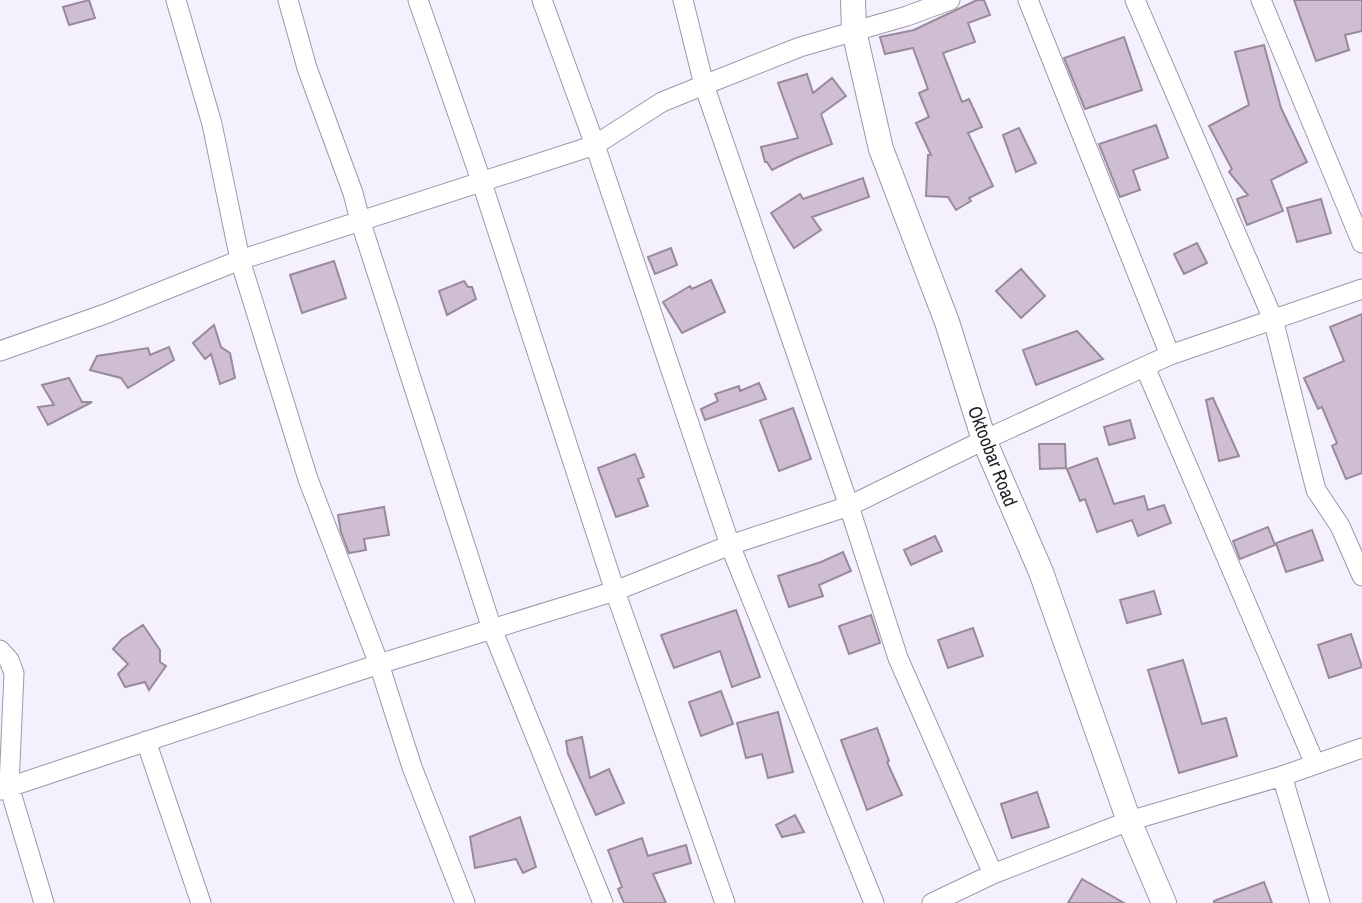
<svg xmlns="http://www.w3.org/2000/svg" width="1362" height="903" viewBox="0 0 1362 903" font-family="'Archivo Narrow',sans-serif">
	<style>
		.building { fill: #cfbed1; stroke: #998a9b; stroke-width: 2 }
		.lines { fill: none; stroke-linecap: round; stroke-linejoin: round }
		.minor-casing { stroke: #9f96ab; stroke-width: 21 }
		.tertiary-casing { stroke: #9f96ab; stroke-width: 26 }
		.minor { stroke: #fff; stroke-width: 19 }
		.tertiary { stroke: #fff; stroke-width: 24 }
		.labels { text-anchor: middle; stroke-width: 6; stroke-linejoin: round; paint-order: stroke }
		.street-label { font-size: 19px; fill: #221f27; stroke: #fff }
	</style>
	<rect width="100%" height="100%" fill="#f5f0fd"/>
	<!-- building -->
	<path class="building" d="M89 0 95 18 69 25 63 7Z
		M977 0H984L990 15 968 23 975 42 943 53 962 102 969 99 982 127 968 133 993 186 969 198 971 201 956 210 948 197 926 196 928 155H931L916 123 929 117 919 93 928 89 913 48 885 54 880 37 914 30Z
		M1294 0H1362V31L1345 35 1349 50 1316 61Z
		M1124 37 1142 90 1085 109 1064 58Z
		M1264 45 1281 108 1307 162 1271 180 1283 211 1247 225 1237 199 1248 195 1229 172 1232 169 1209 126 1249 105 1235 52Z
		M807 74 813 93 832 78 846 96 821 114 832 144 796 158 772 170 767 162H765L761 147 798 138 778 83Z
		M1156 125 1168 158 1133 170 1140 190 1120 197 1099 144Z
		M1019 128 1036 163 1016 172 1003 135Z
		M863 178 869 197 812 217 821 230 794 248 771 213 800 194 803 199Z
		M1321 199 1331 233 1297 242 1287 208Z
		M1197 243 1207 263 1184 274 1174 254Z
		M671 248 677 265 655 274 648 257Z
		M334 261 346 298 302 313 290 275Z
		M1021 269 1045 296 1021 318 996 291Z
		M711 280 725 312 682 333 663 302 690 286 692 289Z
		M464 281 468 287H472L476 299 447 315 439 291Z
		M1362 314V473L1346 479 1332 446 1337 443 1322 407 1318 409 1304 378 1344 361 1330 327Z
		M214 325 221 347 230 353 235 378 220 384 211 354 205 359 193 343Z
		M1077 331 1103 359 1036 385 1023 350Z
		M169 347 174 360 128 388 121 378 90 370 97 356 148 348 150 355Z
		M69 378 82 402H92L48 425 38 407 54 405 42 385Z
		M759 383 766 399 705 420 701 409 718 401 715 394 739 386 740 391Z
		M1213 398 1239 456 1219 461 1206 400Z
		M793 408 811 459 779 471 760 420Z
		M1130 420 1135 438 1109 445 1104 427Z
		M1039 444H1065L1066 468 1040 469Z
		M635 454 644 477 638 479 648 506 616 517 598 468Z
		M1097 458 1114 504 1144 496 1148 510 1164 505 1171 523 1138 536 1132 520 1097 532 1085 499 1080 501 1067 469Z
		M384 507 389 535 364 539 366 550 349 553 341 532 338 515Z
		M1268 527 1275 545 1240 559 1233 541Z
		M1312 530 1323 560 1286 572 1276 543Z
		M935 536 942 551 911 565 904 550Z
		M843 552 851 571 819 585 823 596 789 607 778 576 821 562Z
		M1154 591 1161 614 1127 623 1120 600Z
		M736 610 760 677 732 687 720 651 674 668 661 635Z
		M871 615 880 643 849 654 839 626Z
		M143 625 160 650V662L166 666 149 690 145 682 125 687 118 674 128 664 113 649 122 639Z
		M973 628 983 656 948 668 938 640Z
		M1351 634 1362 667 1329 678 1318 645Z
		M1183 660 1202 724 1226 718 1237 756 1179 773 1148 670Z
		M721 691 733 724 701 736 689 702Z
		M778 712 793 772 768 778 762 754 746 758 737 723Z
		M877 728 889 761 887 762 902 795 867 810 841 740Z
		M582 737 590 778 609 769 624 803 596 815 568 754 566 741Z
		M1037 792 1049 827 1012 838 1001 804Z
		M795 815 804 832 782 837 776 825Z
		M520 817 536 867 523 873 516 859 475 868 470 837Z
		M642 838 648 856 686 845 691 863 653 874 666 903H624L618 889 622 887 608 850Z
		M1082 879 1124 903H1068Z
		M1264 882 1272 903H1214V901Z"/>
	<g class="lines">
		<defs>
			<path id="minor" d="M176 0 212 124 240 260 595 145 662 102 704 85 800 47 907 16 950 0
				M288 0 307 68 353 193 360 220 492 629 603 903
				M418 0 482 183 615 591 725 903
				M542 0 595 145 730 545 874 903
				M683 0 704 85 849 506 898 658 993 874
				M1028 0 1170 355
				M1135 0 1273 319 1316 490 1340 526 1362 576
				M1261 0 1362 243
				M0 351 105 314 240 260 308 479 379 664 412 767 465 903
				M1145 367 1315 764
				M0 650 9 660 14 673 9 786 44 903
				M146 741 201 903
				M1282 776 1320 903
				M0 790 379 664 615 591 730 545 849 506 984 440 1170 355 1362 289
				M932 903 993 874 1129 821 1282 776 1362 748"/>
			<path id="tertiary" d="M853 0 854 31 881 149 947 322 984 440 1041 572 1129 821 1164 903"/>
		</defs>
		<!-- minor casing -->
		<use href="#minor" class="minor-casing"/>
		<!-- tertiary casing -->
		<use href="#tertiary" class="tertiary-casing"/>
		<!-- minor -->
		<use href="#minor" class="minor"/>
		<!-- tertiary -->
		<use href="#tertiary" class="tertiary"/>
	</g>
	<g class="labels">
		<!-- street labels -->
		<g class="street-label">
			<text transform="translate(993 456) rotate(69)" y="7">Oktoobar Road</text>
		</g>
	</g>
</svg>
